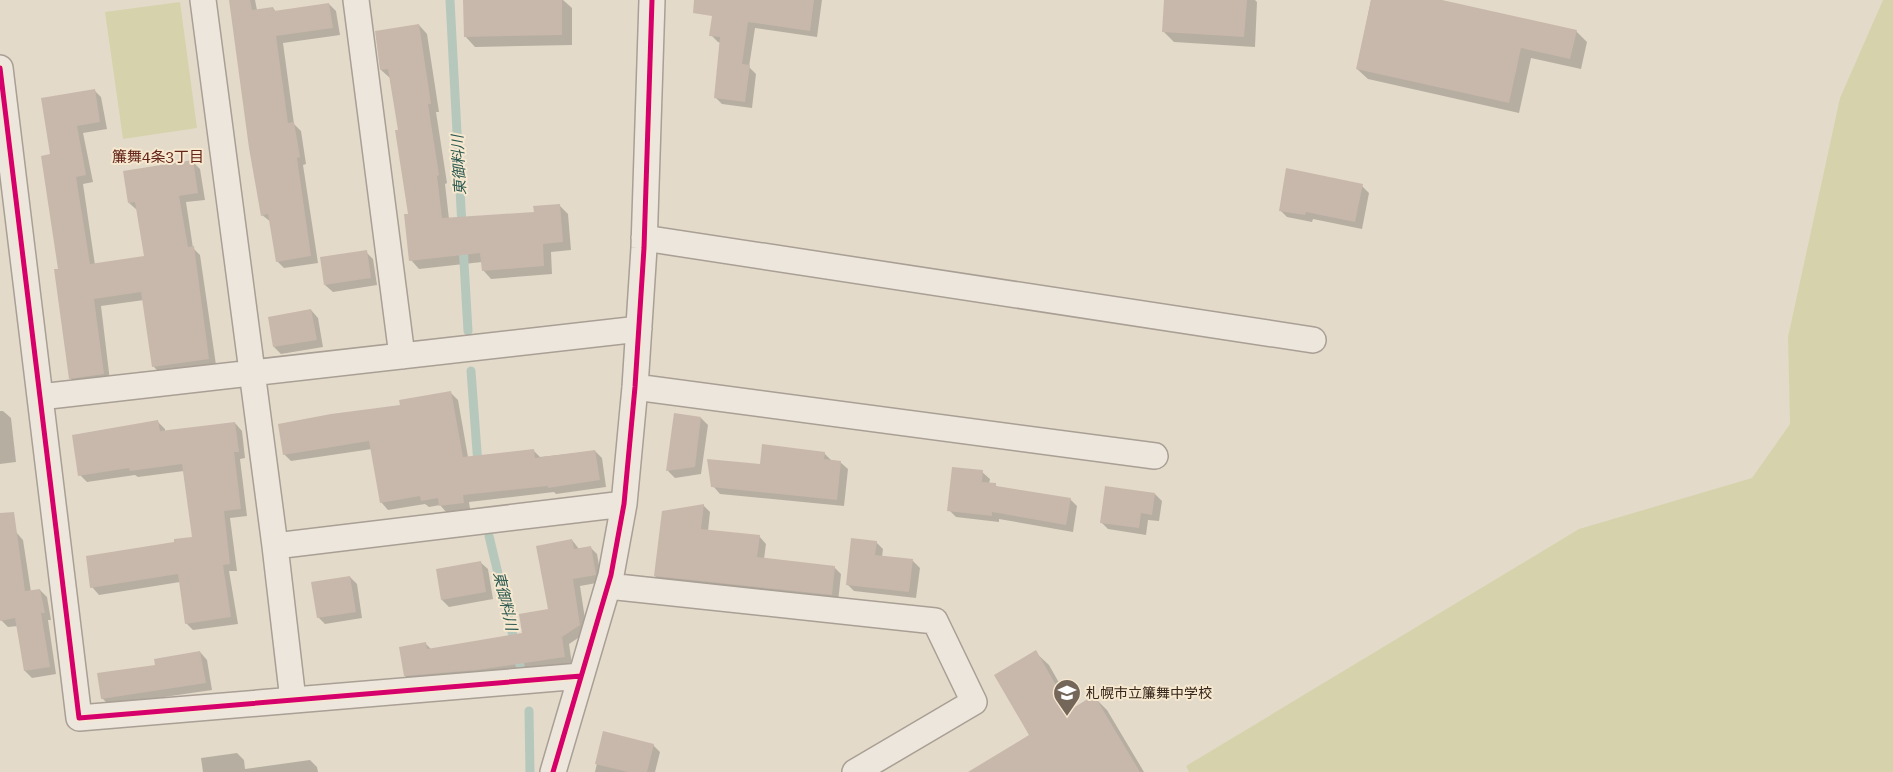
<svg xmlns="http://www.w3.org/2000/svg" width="1893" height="772" viewBox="0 0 1893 772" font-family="'Roboto Serif','Noto Sans JP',serif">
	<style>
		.green { fill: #d6d3ac }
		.shadow { fill: #0003 }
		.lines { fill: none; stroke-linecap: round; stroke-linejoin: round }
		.stream { stroke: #b6c8bc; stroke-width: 9 }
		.building { fill: #c8b8ab }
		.minor-casing { stroke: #a99f94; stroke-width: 28 }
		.minor { stroke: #ece6dc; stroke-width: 25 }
		.cycleway-casing { stroke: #f6e8cf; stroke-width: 8 }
		.cycleway { stroke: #d6006c; stroke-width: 5 }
		.labels { text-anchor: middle; stroke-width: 4; stroke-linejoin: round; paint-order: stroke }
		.poi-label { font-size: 14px; fill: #37271c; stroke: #f6e8cf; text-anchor: start }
		.neighbourhood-label { font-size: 15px; fill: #65241a; stroke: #f6e8cf }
		.water-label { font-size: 15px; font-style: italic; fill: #2b5851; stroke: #f6e8cf }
	</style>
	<rect width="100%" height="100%" fill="#e4daca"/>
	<!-- green -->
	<path class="green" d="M1883 0H1893V772H1189L1186 766 1579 529 1752 478 1790 424 1788 337 1840 98Z
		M180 2 197 128 123 139 105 12Z"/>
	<!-- shadow -->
	<path class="shadow" d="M230 0H255L257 10 273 8 276 12 329 4 336 11 340 35 283 43 294 124 301 131 306 164 303 165 318 263 284 268 277 261 271 222 262 215Z
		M464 0H563L572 8V45L475 47 465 36Z
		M716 0H822L817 37 755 28 749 67 756 74 752 108 722 104 715 97 721 43 718 42 711 35Z
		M1165 0H1255L1257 2 1255 47 1174 42 1164 32Z
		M1371 0H1436L1576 31 1587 42 1581 69 1531 58 1519 113 1368 79 1357 69Z
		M419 25 427 34 439 112H436L447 183 445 184 449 219 535 213 560 206 568 214 571 250 551 252 552 274 491 279 483 270 482 262 419 269 411 260 409 215 399 131 390 78 381 70Z
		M94 90 101 97 107 129 83 133 93 182 83 184 95 265 145 258 137 210 129 203 193 162 200 169 205 200 186 202 193 248 200 255 216 365 160 373 153 366 144 300 101 306 110 381 77 385 70 378 59 270 52 155Z
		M1287 169 1362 186 1369 193 1362 229 1313 219 1312 222 1287 217 1280 210Z
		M366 252 373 259 377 285 333 292 325 285Z
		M311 310 318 318 323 347 281 354 274 347Z
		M451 393 458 400 468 457 533 450 540 457 595 451 602 458 606 487 556 494 554 492 469 502 470 509 447 513 440 505 429 507 425 504 388 510 381 502 372 449 291 461 284 454 401 406Z
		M0 411H3L11 418 16 462 0 464Z
		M701 418 708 425 701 474 675 478 668 471Z
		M158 422 165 429V432L235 423 242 431 245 458 240 459 247 516 230 518 237 571H229L238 624 193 630 186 623 180 582 99 595 92 587 176 543 193 538 184 471 138 477 135 475 87 482 80 475Z
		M824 453 831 460 840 462 848 469 844 506 720 494 713 486 761 466Z
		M982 472 990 479 989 484 995 485 998 487 1070 499 1077 506 1073 532 999 519V522L956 517 949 510Z
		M1155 494 1162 501 1159 521 1148 520 1146 535 1108 529 1101 522Z
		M703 505 710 512 708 531 759 536 766 544 764 559 834 567 841 574 838 602 662 583 655 576Z
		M16 532 23 540 31 592 40 590 47 597 51 620H48L56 674 32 678 25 671 18 626 8 627 1 620 0 535Z
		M572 540 579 549 590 547 597 554 602 582 580 586 587 632 569 644 572 664 485 677 413 683 405 676 425 643 432 650 523 634 549 610Z
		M876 542 883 549 882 557 913 561 920 568 916 598 854 591 847 584Z
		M480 562 488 569 493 599 449 607 442 600 437 570Z
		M350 577 357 584 362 618 325 624 318 617Z
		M200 652 207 660 212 690 109 705 102 698 157 666Z
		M1035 652 1049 665 1074 709 1094 697 1107 710 1144 772H970L1030 735Z
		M604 733 653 745 660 752 655 772H595Z
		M237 753 244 760 245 769 310 760 317 767 318 772H203L201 758Z"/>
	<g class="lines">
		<!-- stream -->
		<path class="stream" d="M450 0 462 227
			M463 245 468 331
			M471 371 478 465
			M489 536 520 665
			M529 711 530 772"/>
	</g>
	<!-- building -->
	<path class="building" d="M229 0H250L252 10 273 7 274 11 329 3 333 28 276 36 288 123 294 122 300 157 297 158 311 256 276 262 268 214 261 216 249 148Z
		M463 0H562V35L464 37Z
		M694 0H814L810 31 748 22 742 64 750 65 745 102 714 98 720 37 709 36 712 16 693 13Z
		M1164 0H1247L1244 37 1162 32Z
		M1371 0H1442L1577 30 1570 59 1521 48 1509 103 1356 69Z
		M419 24 431 104H428L439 175 437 176 442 218 534 212 533 206 560 204 563 242 543 244 544 266 482 271 480 253 409 261 404 214H408L395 130H398L388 69 380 70 375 31Z
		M95 89 100 122 77 126 86 175 76 177 90 264 144 256 135 202 128 203 123 171 193 160 198 193 179 196 188 247 194 246 209 359 152 367 141 292 94 299 104 374 69 379 54 269H58L41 156 50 154 41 98Z
		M1286 168 1363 184 1355 222 1306 212 1305 215 1279 211Z
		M367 250 371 278 324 285 320 257Z
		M311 309 317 340 273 347 268 317Z
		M451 391 463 457 534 449 535 458 595 450 600 480 548 488V486L463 495 464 503 439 506 438 498 421 501 420 496 380 503 369 441 283 455 278 424 331 414 400 405 399 400Z
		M674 413 701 417 695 467 666 471Z
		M158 420 160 431 235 422 239 452H234L241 509 224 511 230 564 223 565 231 617 185 624 178 574 90 588 86 556 174 542V539L192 537 182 464 130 471 129 468 78 476 72 435Z
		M762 444 825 452 824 459 841 461 837 500 711 487 707 459 760 464Z
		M952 467 983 470 982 482 996 483V486L1071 498 1066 525 992 512V516L947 511Z
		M1105 486 1155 493 1152 515 1141 513 1139 528 1100 523Z
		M704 504 701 529 760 535 757 557 835 566 832 595 654 576 662 511Z
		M14 512 25 591 40 589 45 613H41L50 667 24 671 15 618 0 621V513Z
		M851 538 877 541 875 555 913 559 909 592 846 585Z
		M572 539 574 549 591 546 596 575 573 579 580 625 562 637 565 657 477 670 404 676 399 647 426 642 427 649 522 633 519 614 548 609 536 546Z
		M481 561 486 592 441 600 436 569Z
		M350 576 356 612 317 618 311 582Z
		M1036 650 1070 710 1094 695 1140 772H968L1029 735 994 675Z
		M200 651 206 683 101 699 97 673 155 665 154 659Z
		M603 731 654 744 647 772H628L595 764Z"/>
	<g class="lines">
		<defs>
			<path id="minor" d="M203 0 275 546 293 700
				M356 0 402 356
				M0 68 79 718 581 676
				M644 238 1313 340
				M635 387 1155 456
				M40 397 639 329
				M275 546 624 504
				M608 586 935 621 974 702 855 772
				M553 772 611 575 624 504 635 387 644 248 652 0"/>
		</defs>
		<!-- minor casing -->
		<use href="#minor" class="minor-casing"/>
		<!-- minor -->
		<use href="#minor" class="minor"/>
		<defs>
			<path id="cycleway" d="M0 68 79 718 581 676
				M553 772 611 575 624 504 635 387 644 248 652 0"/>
		</defs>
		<!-- cycleway casing -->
		<use href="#cycleway" class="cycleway-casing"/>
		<!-- cycleway -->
		<use href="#cycleway" class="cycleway"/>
	</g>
	<!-- icons -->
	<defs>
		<symbol id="school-pin" viewBox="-11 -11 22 30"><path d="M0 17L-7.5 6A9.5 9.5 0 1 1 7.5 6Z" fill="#746659" stroke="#f6e8cf"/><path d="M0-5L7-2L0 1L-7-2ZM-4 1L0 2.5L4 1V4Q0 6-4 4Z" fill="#fff"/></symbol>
	</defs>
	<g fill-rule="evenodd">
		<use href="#school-pin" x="1051" y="677" width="32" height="43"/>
	</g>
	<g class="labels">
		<!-- poi labels -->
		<g class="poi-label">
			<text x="1086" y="698">札幌市立簾舞中学校</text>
		</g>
		<!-- neighbourhood labels -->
		<g class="neighbourhood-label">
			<text x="158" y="162">簾舞4条3丁目</text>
		</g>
		<!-- water labels -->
		<g class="water-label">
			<text transform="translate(459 165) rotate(-93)" y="5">東御料川</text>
			<text transform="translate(505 601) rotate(77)" y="5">東御料川</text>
		</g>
	</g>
</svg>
